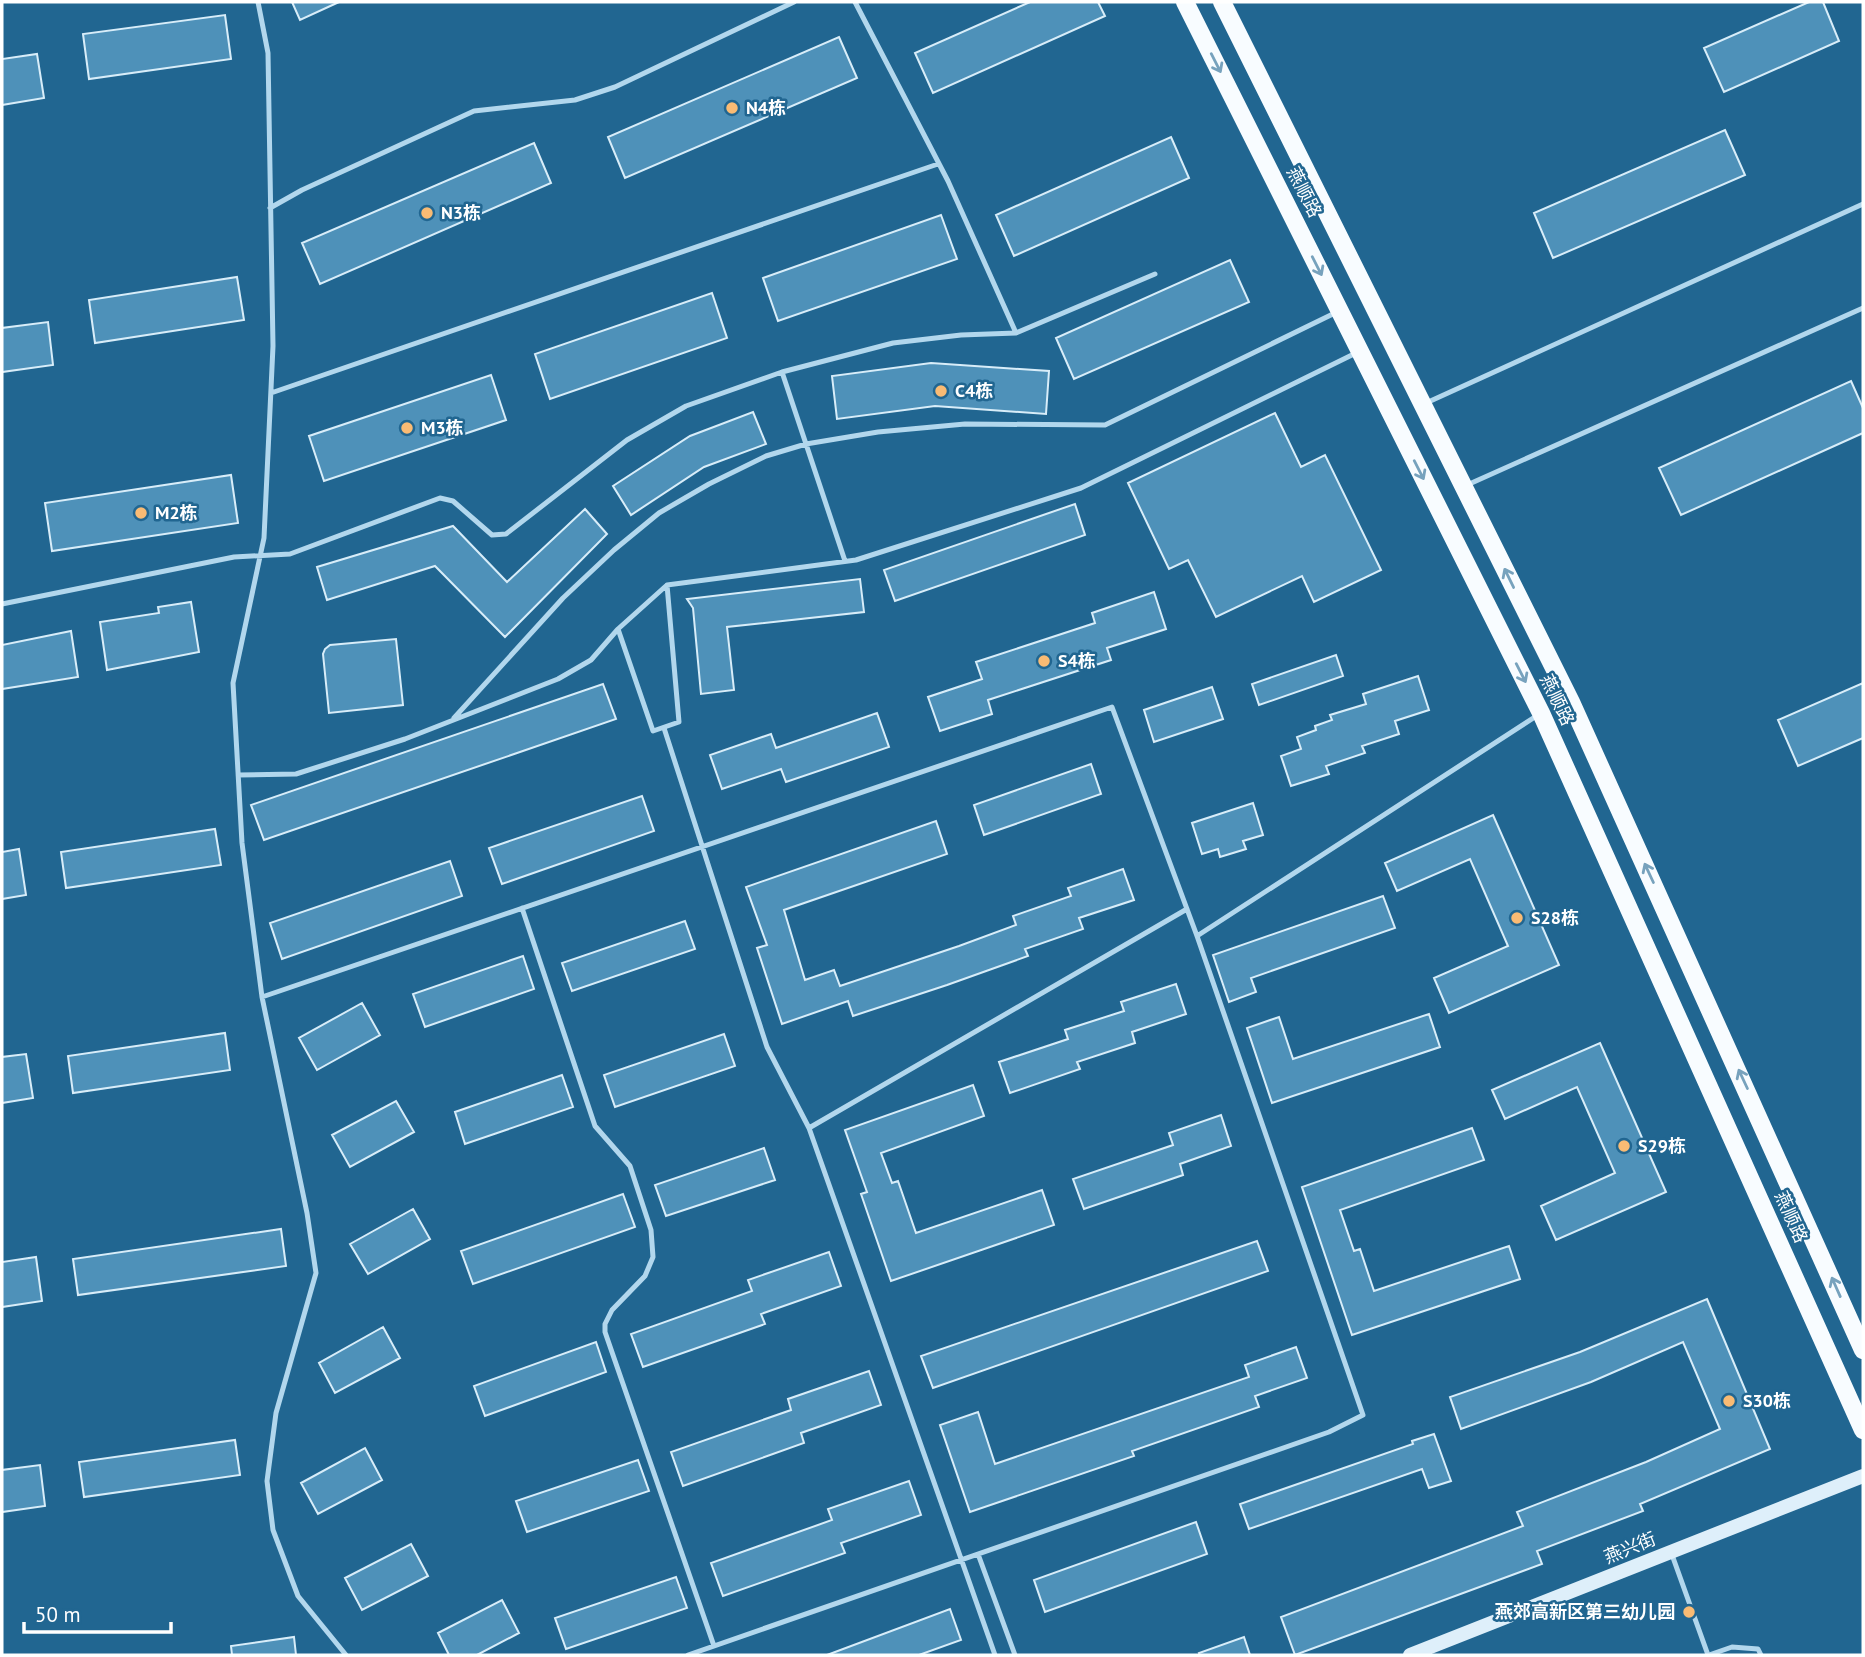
<svg xmlns="http://www.w3.org/2000/svg" width="1865" height="1657" viewBox="0 0 1865 1657" font-family="'PT Sans','Noto Sans SC',sans-serif">
	<style>
		.building { fill: #4e91b9; stroke: #d8edf9; stroke-width: 2 }
		.lines { fill: none; stroke-linecap: round; stroke-linejoin: round }
		.lane { stroke: #b2d7ed; stroke-width: 5 }
		.secondary { stroke: #deeffa; stroke-width: 14 }
		.primary { stroke: #f8fcff; stroke-width: 18 }
		.oneway { stroke: #77a2bd }
		.poi-dot { fill: #f9bb74; stroke: #216691; stroke-width: 2.5 }
		.labels { text-anchor: middle; stroke-width: 5; stroke-linejoin: round; paint-order: stroke }
		.poi-label { font-size: 18px; font-weight: bold; fill: #fff; stroke: #216691; text-anchor: start }
		.street-label { font-size: 18px; fill: #fff; stroke: #216691 }
	</style>
	<rect width="100%" height="100%" fill="#216691"/>
	<!-- building -->
	<path class="building" d="M292 2H339L300 20Z
		M1030 2H1098L1105 16 933 93 915 53Z
		M1809 2H1823L1839 41 1724 92 1704 48Z
		M225 15 231 59 89 79 83 34Z
		M839 37 857 78 625 178 608 137Z
		M37 54 44 98 2 105V59Z
		M1725 130 1745 175 1553 258 1534 213Z
		M1171 137 1189 178 1014 256 996 215Z
		M534 143 551 183 320 284 302 243Z
		M941 215 957 259 778 321 763 278Z
		M1230 260 1249 302 1074 379 1056 338Z
		M237 277 244 320 95 343 89 300Z
		M712 293 727 338 550 399 535 354Z
		M48 322 53 365 2 372V328Z
		M931 363 1049 371 1046 414 935 406 837 419 832 376Z
		M491 375 506 420 324 481 309 436Z
		M1851 381 1863 408V433L1681 515 1659 468Z
		M753 412 766 444 704 467 631 515 613 486 690 436Z
		M1275 413 1301 467 1325 455 1381 570 1314 602 1302 576 1216 617 1188 560 1169 569 1128 483Z
		M231 475 238 523 52 551 45 503Z
		M1075 504 1085 535 895 601 884 570Z
		M585 509 607 534 505 637 435 566 327 600 317 567 453 526 507 582Z
		M860 579 864 612 727 627 734 690 701 694 693 608 687 599Z
		M1154 592 1166 629 1107 648 1111 660 988 700 992 714 940 731 928 697 982 679 976 662 1095 623 1092 613Z
		M191 602 199 652 107 670 100 622 159 613 158 607Z
		M71 631 78 677 2 689V645Z
		M396 639 403 705 329 713 323 654 325 649 330 645Z
		M1336 655 1343 676 1259 705 1252 684Z
		M1418 676 1429 710 1395 721 1399 734 1362 746 1365 753 1326 766 1329 774 1291 786 1281 756 1301 749 1297 737 1316 730 1315 726 1332 720 1330 715 1366 704 1363 694Z
		M1863 683V738L1798 766 1778 720Z
		M603 684 616 719 264 840 251 805Z
		M1212 687 1223 719 1154 742 1144 710Z
		M877 713 889 747 786 782 781 769 722 789 710 755 771 734 776 748Z
		M1091 764 1101 794 984 835 974 805Z
		M642 796 654 831 502 884 489 848Z
		M1253 803 1263 835 1243 841 1246 849 1220 857 1218 849 1202 854 1192 823Z
		M1493 815 1559 965 1449 1013 1434 978 1508 946 1470 859 1397 891 1385 863Z
		M936 821 947 854 784 910 805 980 834 970 840 986 959 946 1016 925 1013 916 1071 896 1068 888 1123 869 1134 900 1079 918 1083 929 1025 949 1028 956 947 985 853 1016 848 1001 782 1024 757 948 767 945 746 887Z
		M215 829 221 865 66 888 61 852Z
		M19 849 26 895 2 899V852Z
		M450 861 462 896 282 959 270 923Z
		M1383 896 1395 928 1251 978 1256 992 1229 1002 1213 955Z
		M685 921 695 949 572 991 562 963Z
		M523 956 534 989 425 1027 413 994Z
		M1176 984 1186 1014 1132 1032 1135 1043 1077 1062 1080 1069 1010 1093 999 1062 1068 1039 1065 1030 1124 1011 1121 1002Z
		M362 1003 380 1035 317 1070 299 1038Z
		M1429 1014 1440 1047 1272 1103 1247 1028 1279 1017 1293 1059Z
		M225 1033 230 1070 73 1093 68 1056Z
		M724 1034 735 1066 615 1107 604 1075Z
		M1600 1043 1666 1192 1556 1240 1541 1206 1615 1173 1577 1087 1505 1119 1492 1090Z
		M26 1054 33 1098 2 1103V1057Z
		M562 1075 573 1107 465 1144 455 1112Z
		M973 1085 984 1116 881 1153 892 1183 898 1181 916 1233 1042 1190 1054 1225 891 1281 861 1194 867 1192 845 1130Z
		M396 1101 414 1132 350 1167 332 1135Z
		M1221 1115 1231 1146 1180 1164 1183 1175 1084 1209 1073 1179 1173 1145 1169 1133Z
		M1472 1128 1484 1160 1340 1210 1354 1251 1360 1249 1374 1291 1509 1246 1520 1279 1352 1335 1302 1187Z
		M764 1148 775 1180 666 1216 655 1185Z
		M623 1194 635 1227 473 1284 461 1251Z
		M413 1209 430 1239 368 1274 350 1244Z
		M281 1229 286 1266 78 1295 73 1259Z
		M1257 1241 1268 1271 933 1388 921 1356Z
		M829 1252 841 1286 761 1314 765 1324 643 1367 631 1334 752 1291 748 1280Z
		M36 1257 42 1301 2 1307V1262Z
		M1707 1299 1770 1449 1640 1504 1643 1511 1537 1551 1542 1564 1295 1655 1281 1617 1523 1526 1517 1512 1646 1462 1720 1429 1683 1342 1591 1382 1461 1429 1450 1397 1580 1352Z
		M383 1327 400 1358 335 1393 319 1363Z
		M596 1342 606 1372 485 1416 474 1386Z
		M1296 1347 1307 1378 1255 1396 1259 1407 1132 1451 1134 1456 970 1512 940 1425 978 1412 995 1464 1249 1377 1245 1365Z
		M869 1371 881 1405 801 1433 804 1443 683 1486 671 1452 791 1410 788 1399Z
		M1434 1434 1451 1481 1429 1488 1422 1469 1249 1529 1240 1504 1413 1444 1412 1441Z
		M235 1440 240 1475 84 1497 79 1462Z
		M365 1448 382 1480 318 1514 301 1483Z
		M638 1460 649 1491 527 1532 516 1501Z
		M40 1465 45 1506 2 1512V1470Z
		M909 1481 921 1515 841 1543 845 1553 723 1596 711 1563 832 1520 828 1509Z
		M1196 1522 1207 1554 1045 1612 1034 1580Z
		M411 1544 428 1576 362 1610 345 1578Z
		M676 1577 687 1608 566 1649 555 1618Z
		M502 1600 519 1633 477 1655H449L438 1633Z
		M950 1609 961 1640 919 1655H827Z
		M294 1637 296 1655H232L231 1646Z
		M1244 1637 1250 1655H1200L1199 1653Z"/>
	<g class="lines">
		<!-- lane -->
		<path class="lane" d="M258 2 268 53 273 346 264 538 233 683 242 843 262 997 307 1213 316 1273 276 1413 267 1481 273 1530 298 1596 346 1655
			M855 2 948 181 1016 333
			M270 208 302 190 474 111 575 100 615 87 794 2
			M782 372 845 561
			M271 393 938 164
			M1426 403 1863 204
			M1467 485 1863 308
			M2 604 234 557 290 554 440 498 453 501 492 535 506 534 627 440 686 406 782 372 893 343 961 335 1016 333 1155 274
			M618 629 653 731 679 722 667 585
			M454 718 563 598 614 550 659 513 709 484 766 456 806 444 878 432 965 424 1105 425 1337 312
			M664 728 767 1047 809 1128 995 1655
			M238 775 296 774 405 739 558 679 591 660 618 629 667 585 856 560 1081 488 1356 353
			M522 908 595 1126 630 1166 651 1230 653 1257 645 1276 612 1310 605 1324V1332L714 1646
			M1197 936 1538 715
			M262 997 1112 707 1197 936 1363 1415 1329 1432 688 1655
			M809 1128 1187 909
			M1671 1552 1708 1655
			M978 1554 1015 1655
			M1709 1655 1732 1647 1758 1649 1761 1655"/>
		<!-- secondary -->
		<path class="secondary" d="M1410 1655 1863 1476"/>
		<!-- primary -->
		<path class="primary" d="M1185 2 1541 713 1863 1430
			M1222 2 1571 702 1863 1350"/>
	</g>
	<!-- one-way arrows -->
	<defs><path id="oneway-shaft" d="M-6 0H5M1.5-3L5.5 0L1.5 3" fill="none" stroke-width="1.6" stroke-linecap="round" stroke-linejoin="round" transform="scale(1.75)"/></defs>
	<g class="oneway">
		<use href="#oneway-shaft" transform="translate(1216 63) rotate(63)"/>
		<use href="#oneway-shaft" transform="translate(1317 266) rotate(63)"/>
		<use href="#oneway-shaft" transform="translate(1419 470) rotate(63)"/>
		<use href="#oneway-shaft" transform="translate(1509 578) rotate(-116)"/>
		<use href="#oneway-shaft" transform="translate(1521 673) rotate(63)"/>
		<use href="#oneway-shaft" transform="translate(1649 873) rotate(-115)"/>
		<use href="#oneway-shaft" transform="translate(1743 1079) rotate(-115)"/>
		<use href="#oneway-shaft" transform="translate(1836 1287) rotate(-114)"/>
	</g>
	<!-- markers -->
	<g class="poi-dot">
		<circle cx="732" cy="108" r="7"/>
		<circle cx="427" cy="213" r="7"/>
		<circle cx="941" cy="391" r="7"/>
		<circle cx="407" cy="428" r="7"/>
		<circle cx="141" cy="513" r="7"/>
		<circle cx="1044" cy="661" r="7"/>
		<circle cx="1517" cy="918" r="7"/>
		<circle cx="1624" cy="1146" r="7"/>
		<circle cx="1729" cy="1401" r="7"/>
		<circle cx="1689" cy="1612" r="7"/>
	</g>
	<g class="labels">
		<!-- poi labels -->
		<g class="poi-label">
			<text x="746" y="114">N4栋</text>
			<text x="441" y="219">N3栋</text>
			<text x="955" y="397">C4栋</text>
			<text x="421" y="434">M3栋</text>
			<text x="155" y="519">M2栋</text>
			<text x="1058" y="667">S4栋</text>
			<text x="1531" y="924">S28栋</text>
			<text x="1638" y="1152">S29栋</text>
			<text x="1743" y="1407">S30栋</text>
			<text x="1675" y="1618" text-anchor="end">燕郊高新区第三幼儿园</text>
		</g>
		<!-- street labels -->
		<g class="street-label">
			<text transform="translate(1304 192) rotate(63)" y="6">燕顺路</text>
			<text transform="translate(1557 700) rotate(64)" y="6">燕顺路</text>
			<text transform="translate(1791 1217) rotate(66)" y="6">燕顺路</text>
			<text transform="translate(1630 1548) rotate(-22)" y="6">燕兴街</text>
		</g>
	</g>
	<!-- border -->
	<rect width="1865" height="1657" fill="none" stroke="#ffffff" stroke-width="7"/>
	<!-- scale -->
	<path d="M24 1622v10h147v-10" fill="none" stroke="#ffffff" stroke-width="3.5"/>
	<text x="35" y="1622" font-size="21" fill="#ffffff" stroke="#216691" stroke-width="5" paint-order="stroke">50 m</text>
</svg>
